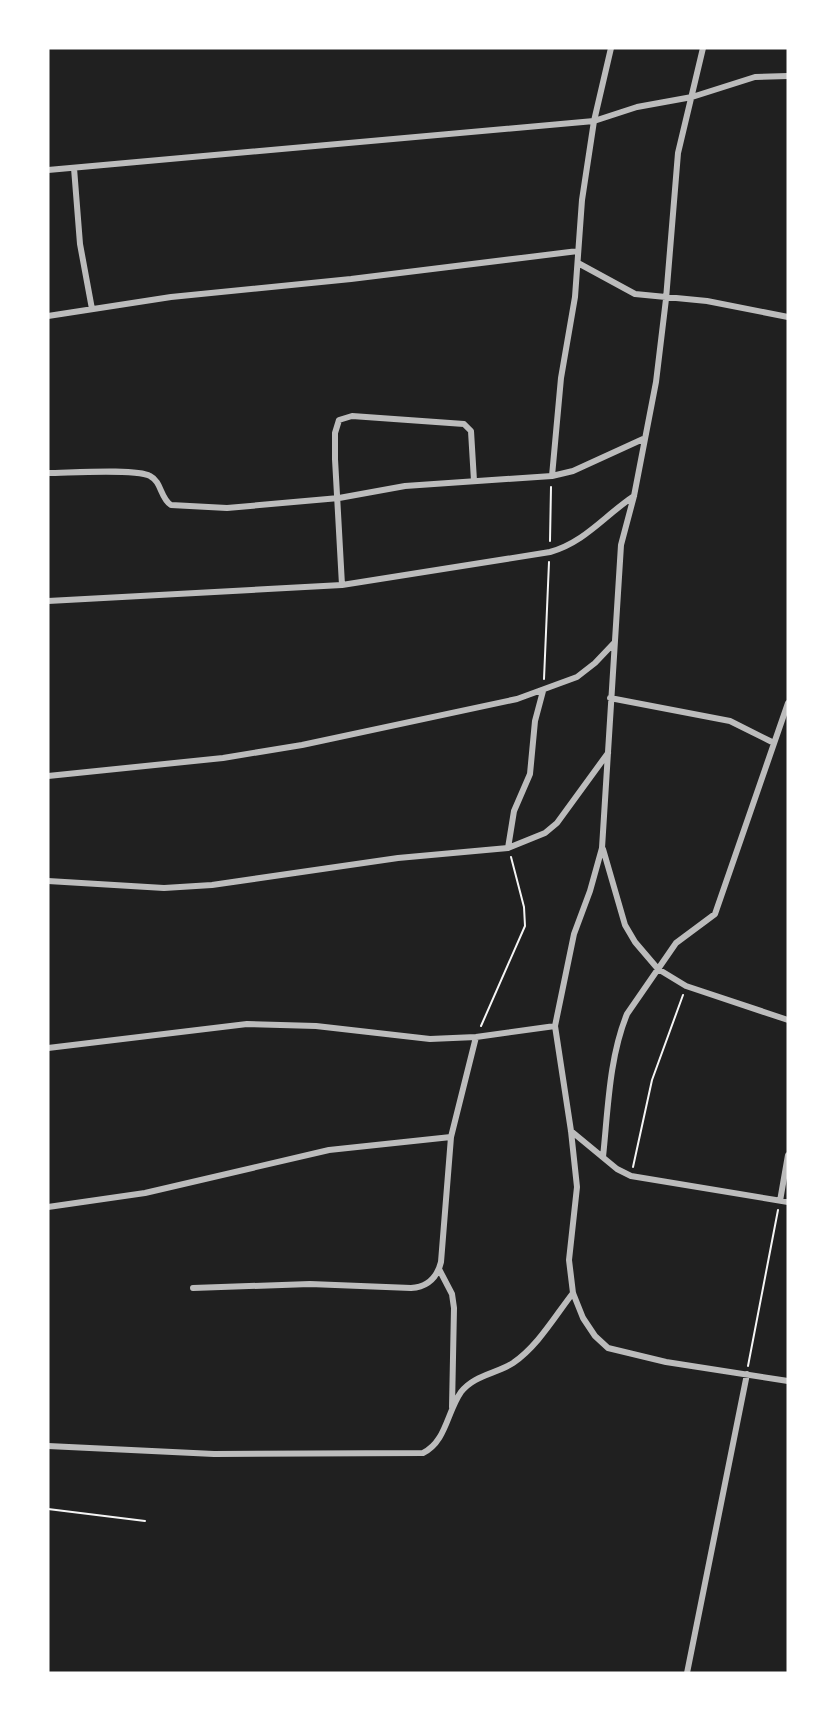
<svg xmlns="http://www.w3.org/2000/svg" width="836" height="1721" viewBox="0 0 836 1721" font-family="'Archivo Narrow',sans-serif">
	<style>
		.green { fill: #202020 }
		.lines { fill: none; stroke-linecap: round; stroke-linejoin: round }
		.path { stroke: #f5f5f5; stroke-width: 2 }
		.minor { stroke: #bcbcbc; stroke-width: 6 }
	</style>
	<rect width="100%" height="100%" fill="#111"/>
	<!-- green -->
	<path class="green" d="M48 48H788V1673H48Z"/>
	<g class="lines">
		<!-- path -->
		<path class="path" d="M550 541 551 487
			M544 679 549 562
			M481 1026 525 926 524 907 511 857
			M633 1167 652 1080 683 995
			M748 1366 778 1210
			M48 1509 145 1521"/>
		<!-- minor -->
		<path class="minor" d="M703 48 678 153 666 299 656 382 634 496 621 545 602 848 590 891 574 934 555 1026 571 1131 577 1187 569 1260 573 1293 583 1318 595 1336 608 1348 666 1362 788 1381
			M74 168 80 244 92 309
			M48 170 594 121 637 107 692 97 755 77 788 76
			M578 263 635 294 707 301 788 317
			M48 316 171 297 351 279 578 251
			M48 473C68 473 136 468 150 476 162 482 160 498 171 505L227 508 339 498 405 486 552 476 573 471 643 439
			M552 476 561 378 575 297 582 200 594 121 611 48
			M342 585 335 459V433L339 420 352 416 464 424 471 431 474 481
			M48 601 342 585 550 552C585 542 604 516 634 496
			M610 698 730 721 774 743
			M48 776 223 758 302 745 517 699 577 677 595 663 614 643
			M508 848 514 811 530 774 535 721 543 691
			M603 849 625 925 635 942 658 969 686 986 788 1020
			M48 881 164 888 212 885 398 858 508 848 545 833 557 823 608 753
			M48 1048 247 1024 316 1026 430 1039 476 1037 555 1026
			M571 1131 617 1169 631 1176 788 1202
			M603 1157C608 1110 609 1058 627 1014L676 943 715 914 788 703
			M780 1201 788 1155
			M48 1207 145 1193 329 1150 451 1137
			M439 1269 452 1294 454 1308 452 1407
			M193 1288 310 1284 411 1288C428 1287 437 1278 441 1262L451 1137 476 1037
			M48 1446 214 1454 423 1453C446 1442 447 1412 461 1392 474 1375 496 1374 513 1363 538 1346 555 1316 573 1293
			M687 1673 747 1374"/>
	</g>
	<!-- border -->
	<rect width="836" height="1721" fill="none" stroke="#ffffff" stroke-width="99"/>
</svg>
